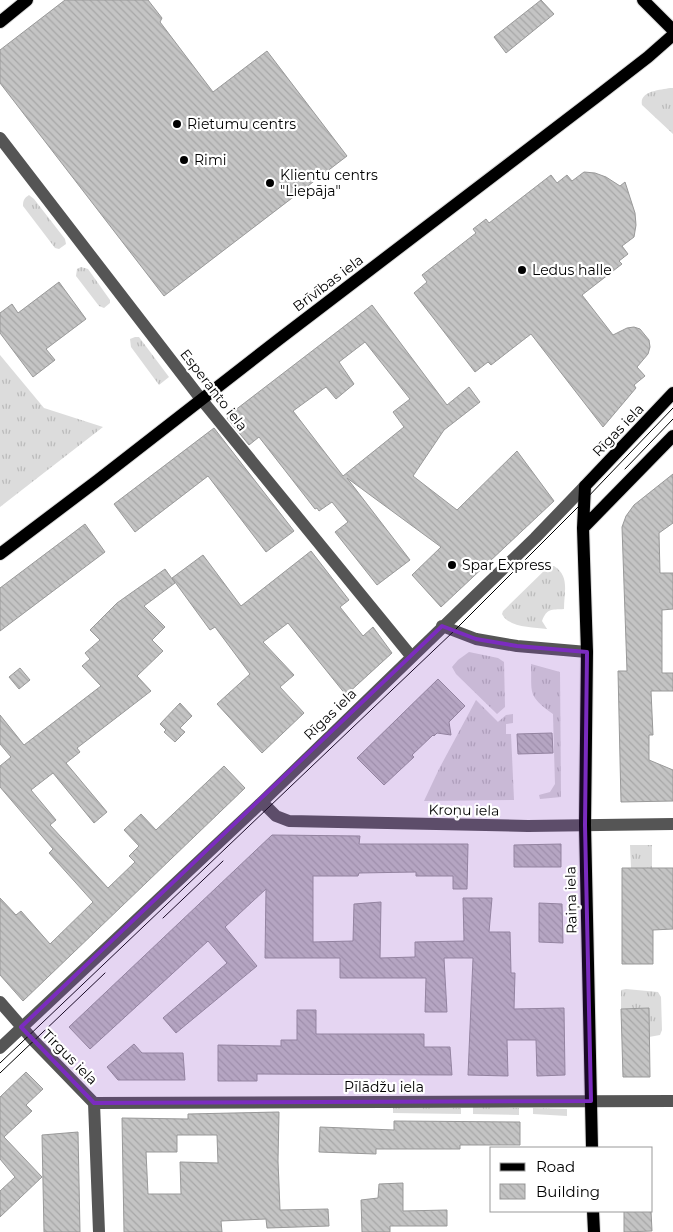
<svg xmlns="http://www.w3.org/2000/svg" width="673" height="1232" viewBox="0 0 673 1232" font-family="Montserrat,sans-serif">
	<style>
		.grass { fill: url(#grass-tufts) }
		.building { fill: url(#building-back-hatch); stroke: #999; fill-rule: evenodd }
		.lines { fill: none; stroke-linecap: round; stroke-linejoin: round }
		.major-casing { stroke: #dbdbdb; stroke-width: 14 }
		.minor { stroke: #555; stroke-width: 12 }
		.major { stroke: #000; stroke-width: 12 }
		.tram { stroke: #000; stroke-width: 1 }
		.marked { fill: #7b2cbf; fill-opacity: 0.2; stroke: #7b2cbf; stroke-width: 4; stroke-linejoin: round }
		.poi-dot { fill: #000; stroke: #fff; stroke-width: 2 }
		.labels { text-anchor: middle; stroke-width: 4.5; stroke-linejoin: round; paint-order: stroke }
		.poi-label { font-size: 14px; fill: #000; stroke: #fff; text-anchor: start }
		.street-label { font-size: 14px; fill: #000; stroke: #fff }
	</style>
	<defs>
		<pattern id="grass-tufts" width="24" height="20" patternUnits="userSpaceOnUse" patternTransform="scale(1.25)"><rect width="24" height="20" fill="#dcdcdc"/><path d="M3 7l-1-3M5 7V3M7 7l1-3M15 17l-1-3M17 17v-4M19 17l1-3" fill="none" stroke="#bbb"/></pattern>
		<pattern id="building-back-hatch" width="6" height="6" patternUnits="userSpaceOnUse" patternTransform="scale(1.25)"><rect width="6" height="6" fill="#c4c4c4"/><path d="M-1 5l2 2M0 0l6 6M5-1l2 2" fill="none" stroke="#a7a7a7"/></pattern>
	</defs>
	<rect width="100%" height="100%" fill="#fff"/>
	<!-- grass -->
	<path class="grass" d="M670 88H673V134L642 105C639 91 660 90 670 88Z
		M29 195 34 199 65 239 66 244 59 249 55 248 23 206C23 201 24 198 29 195Z
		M81 267 88 269 110 300V303L104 308 99 306 76 276 77 269Z
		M135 337H139L169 377 159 385 131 347 130 339Z
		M0 355 44 408 103 427 0 507Z
		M554 566C570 576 564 592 564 609 551 610 547 608 542 621L547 629C532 627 509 628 502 614L503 611 548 567Z
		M469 652 498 658 504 662 505 707 497 714 456 674 452 667 458 660Z
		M531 664 560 672 561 797 540 799 539 795 550 792 555 784 553 714C527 695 532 694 531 664Z
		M476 700 498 722 506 715 513 714V723L506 724V734H511L514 800 424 801 439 769Z
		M630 845H652V868H631Z
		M626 989 658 992 661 997 662 1030 660 1035 649 1037V1008L621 1009V990Z
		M393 1107 461 1108V1114L393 1113Z
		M473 1107 519 1108V1115L473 1114Z
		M533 1108 567 1109V1116L533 1114Z"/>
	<!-- building -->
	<path class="building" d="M65 0H148L162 18 160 22 213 92 267 51 347 156 164 296 0 83V50Z
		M541 0 554 14 506 53 494 37Z
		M584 172 595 173 606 177 620 186 625 182 635 213 636 225 634 237 622 246 628 254 619 261 622 264 582 295 613 335 627 328 634 327 640 329 649 340 650 347 648 354 637 367 645 376 634 385 636 388 603 427 531 334 491 365 488 362 475 372 414 293 427 282 422 275 476 233 473 229 486 219 489 223 551 175 557 183 567 175 572 181Z
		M59 282 86 319 46 349 55 360 33 377 0 333V313L12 304 18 313Z
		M372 305 447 405 469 387 480 402 444 430 413 476 457 510 517 451 554 501 441 607 412 575 441 547 347 478 410 560 377 585 335 532 348 522 332 502 319 511 317 508 315 509 259 437 249 445 227 418 235 412 234 411ZM365 342 410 399 393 412 404 427 343 476 293 411 326 387 336 399 354 384 339 362Z
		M214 428 294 531 266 552 208 476 135 532 114 504Z
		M673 474V523L659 533 660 573H673V609L662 610V673H673V691H651L653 735H649V760L673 770V801L621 802 618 671H627L622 527 626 516 634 505Z
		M85 524 105 552 0 631V588Z
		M311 551 349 600 340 607 363 636 373 627 392 653 346 695 288 623 263 642 294 675 280 687 304 713 262 753 217 704 250 674 215 627 210 630 172 578 203 555 241 606Z
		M165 569 175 583 144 606 165 627 152 640 163 651 137 676 151 691 77 748 80 752 66 763 107 812 94 823 53 773 31 790 56 820 50 825 108 888 135 862 129 856 139 846 124 830 141 814 156 830 224 766 245 788 23 1001 0 975V898L16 915 21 911 50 944 93 902 49 853 53 849 0 787V766L11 757 0 744V715L24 745 101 686 82 666 90 659 85 653 100 640 90 630 117 603Z
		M20 668 30 680 19 689 9 677Z
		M438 679 465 706 449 722 451 735 437 733 434 736 433 735 412 755 414 757 384 785 357 758Z
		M180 703 192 716 180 728 185 732 175 742 164 732 166 730 160 724Z
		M552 733 553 753 518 754 517 734Z
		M272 835 360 836 359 844H468L467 889H453V876H416V872L359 873 358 876H313V942L353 941 354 904 381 902 380 958 415 957V942L464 941 463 898H492L489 932H510L511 973H515L514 1009 564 1008 565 1075 537 1076 536 1040H507L508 1076 468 1075 473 958H444L447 1012H425L426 978H340V958H265L266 889 225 927 257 966 176 1033 163 1018 227 963 208 941 90 1049 69 1027Z
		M561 844V867H514V845Z
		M622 868H673V929L653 930V964H622Z
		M539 903 562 904 563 943 539 942Z
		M649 1008 650 1077H623L621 1009Z
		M297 1010H316V1034H424V1047H450L452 1075 257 1074V1081H218V1045L281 1046V1040H297Z
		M134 1044 142 1053H183L185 1080H118L107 1067Z
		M26 1072 43 1089 26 1105 32 1111 4 1137 42 1177 0 1217V1191L15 1177 0 1159V1097Z
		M279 1112 278 1161 280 1210 328 1209 329 1226 267 1228 266 1219 221 1221 222 1232H124L122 1118 188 1119V1114ZM177 1135H217L218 1163 180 1162 181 1194H148L146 1152H177Z
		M394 1121 520 1122V1145H460V1149H376V1154L319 1152 320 1127 394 1130Z
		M78 1132 80 1232H44L42 1135Z
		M403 1183V1211L447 1210V1226H390V1232H362L361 1200 378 1198 379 1184Z
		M624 1211H651L652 1231 624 1232Z"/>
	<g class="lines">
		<defs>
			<path id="major" d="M643 0 673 30
				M0 22 27 0
				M583 528 673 436
				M0 554 98 480 278 340 599 95 648 57 673 35
				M592 1148 585 825 587 652 583 528 585 486 673 393
				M593 1211 594 1232"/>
		</defs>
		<!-- major casing -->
		<use href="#major" class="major-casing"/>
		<!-- minor -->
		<path class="minor" d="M0 138 201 399 411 656
			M442 626 476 639 517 646 587 652
			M262 802 276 816 289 821 528 826 673 824
			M0 1002 34 1041 94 1103 99 1232
			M0 1048 262 802 535 538 585 486
			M94 1103 673 1101"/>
		<!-- major -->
		<use href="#major" class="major"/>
		<!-- tram -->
		<path class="tram" d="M625 469 673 419
			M163 918 223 861
			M0 1063 454 631 584 501 673 408
			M0 1073 105 973"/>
	</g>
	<!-- marked area -->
	<path class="marked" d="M442 626 476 639 517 646 587 652 585 825 591 1101 94 1103 21 1027Z"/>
	<!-- markers -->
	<g class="poi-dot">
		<circle cx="177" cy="124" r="5"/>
		<circle cx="184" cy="160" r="5"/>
		<circle cx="270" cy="183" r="5"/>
		<circle cx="522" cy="270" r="5"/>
		<circle cx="452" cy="565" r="5"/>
	</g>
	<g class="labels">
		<!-- poi labels -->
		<g class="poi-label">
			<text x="187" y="129">Rietumu centrs</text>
			<text x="194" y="165">Rimi</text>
			<text x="280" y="180">Klientu centrs<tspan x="280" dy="16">"Liepāja"</tspan></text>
			<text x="532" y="275">Ledus halle</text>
			<text x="462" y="570">Spar Express</text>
		</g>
		<!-- street labels -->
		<g class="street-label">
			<text transform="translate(328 283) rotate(-37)" y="5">Brīvības iela</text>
			<text transform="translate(214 390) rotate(52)" y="5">Esperanto iela</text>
			<text transform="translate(618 430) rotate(-46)" y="5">Rīgas iela</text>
			<text transform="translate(330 714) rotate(-44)" y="5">Rīgas iela</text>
			<text transform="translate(464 810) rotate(1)" y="5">Kroņu iela</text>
			<text transform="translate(571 900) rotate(-91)" y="5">Raiņa iela</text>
			<text transform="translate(70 1057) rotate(45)" y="5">Tirgus iela</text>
			<text x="384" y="1092">Pīlādžu iela</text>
		</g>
	</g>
	<!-- legend -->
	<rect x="490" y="1147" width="162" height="65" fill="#ffffff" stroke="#999999"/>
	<rect x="500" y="1163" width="25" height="8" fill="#000000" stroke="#999999"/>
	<text x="536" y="1172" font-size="15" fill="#000000">Road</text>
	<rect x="500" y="1184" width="25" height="15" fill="url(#building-back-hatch)" stroke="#999999"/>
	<text x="536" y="1197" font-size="15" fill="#000000">Building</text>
</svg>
